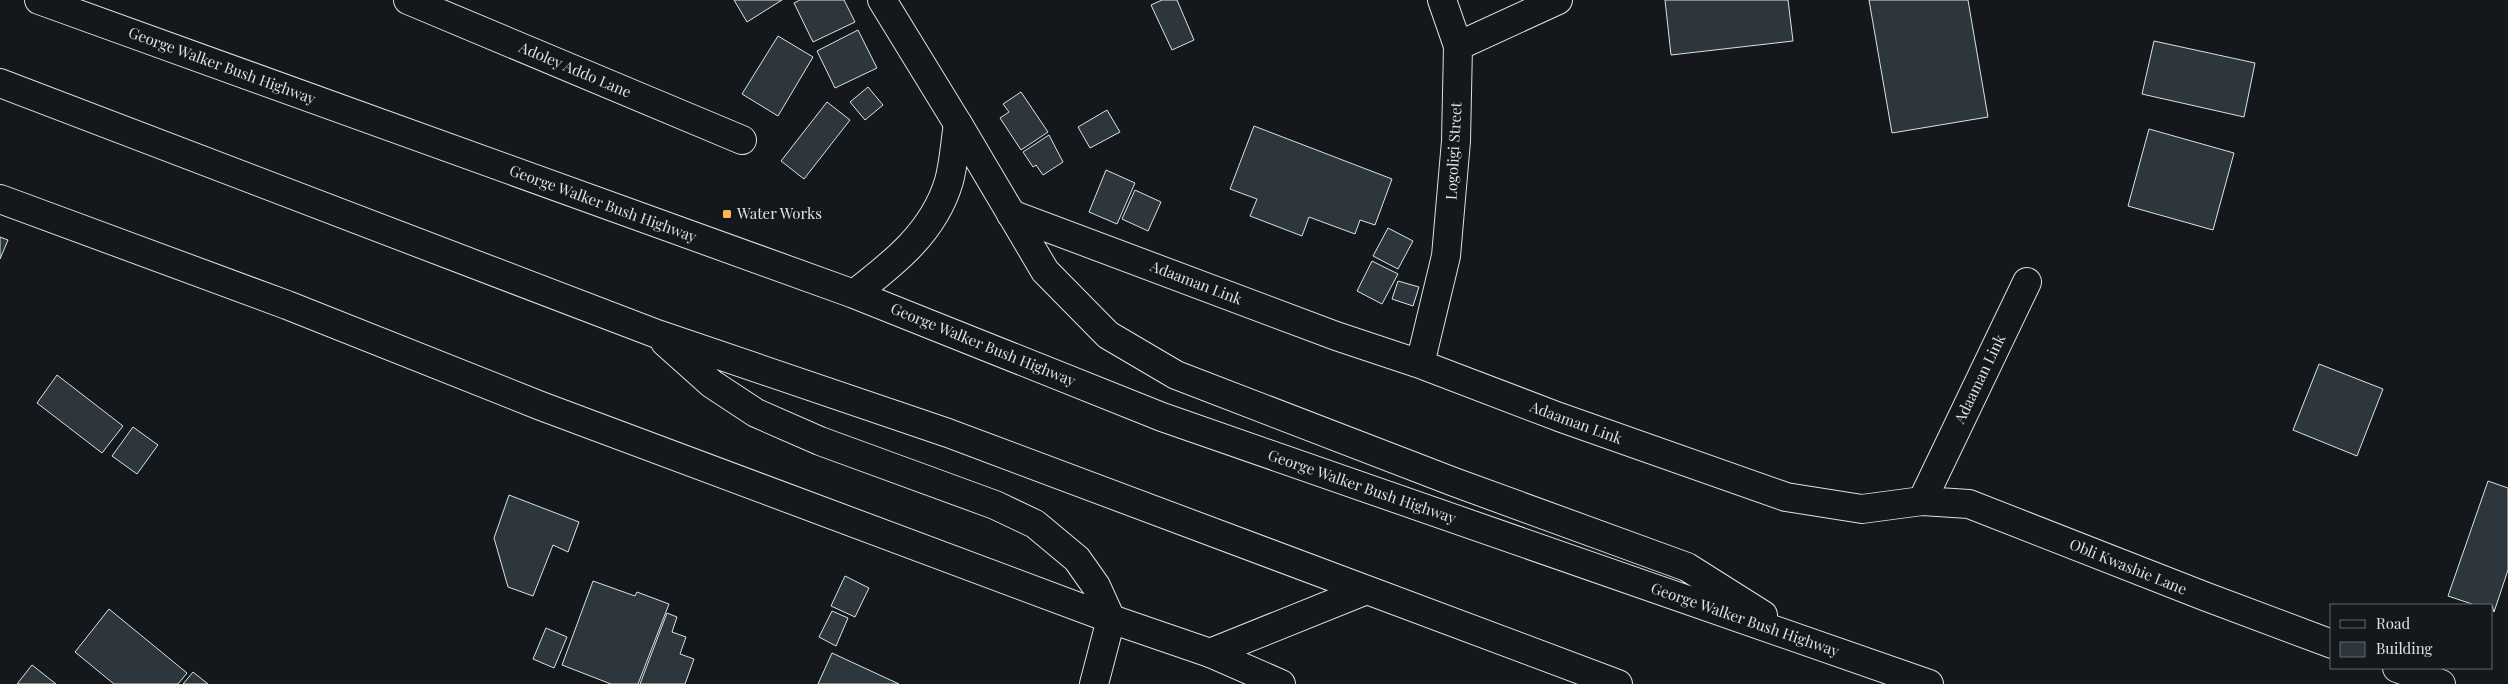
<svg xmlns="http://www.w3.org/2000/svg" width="2508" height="684" viewBox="0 0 2508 684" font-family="'Playfair Display',serif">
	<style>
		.building { fill: #2c363c; stroke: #d8e6dc }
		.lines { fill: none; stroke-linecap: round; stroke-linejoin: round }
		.minor-casing { stroke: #d8e6dc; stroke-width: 30 }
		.highway-casing { stroke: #d8e6dc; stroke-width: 30 }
		.minor { stroke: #14181c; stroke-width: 28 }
		.highway { stroke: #14181c; stroke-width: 28 }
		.poi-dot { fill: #ffb74d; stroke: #14181c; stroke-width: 2 }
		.labels { text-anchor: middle; stroke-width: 4; stroke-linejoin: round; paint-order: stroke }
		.street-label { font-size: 15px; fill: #d8e6dc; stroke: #14181c }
		.poi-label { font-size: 15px; fill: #d8e6dc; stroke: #14181c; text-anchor: start }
	</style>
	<rect width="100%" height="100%" fill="#14181c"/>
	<!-- building -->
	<path class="building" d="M734 0H782L747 22Z
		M800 0H844L855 22 813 42 794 3Z
		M1162 0H1177L1194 40 1172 50 1151 5Z
		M1665 0H1788L1793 41 1671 55Z
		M1869 0H1968L1988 117 1892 133Z
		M858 30 877 68 835 88 817 51Z
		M778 36 813 57 778 116 742 94Z
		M2154 41 2255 63 2244 117 2142 94Z
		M868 87 883 105 865 120 850 102Z
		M1021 92 1048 132 1021 150 1000 118 1009 112 1003 104Z
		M827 102 850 120 804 179 781 161Z
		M1107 110 1120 132 1090 148 1078 127Z
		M1254 126 1392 179 1375 225 1360 220 1355 234 1309 217 1302 236 1250 216 1257 199 1230 189Z
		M2149 129 2234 153 2213 230 2128 206Z
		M1049 135 1063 162 1043 175 1036 165 1033 167 1023 152Z
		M1106 170 1135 183 1117 224 1089 212Z
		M1135 190 1161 202 1148 231 1122 219Z
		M1388 228 1413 241 1398 269 1373 256Z
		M0 237 8 240 0 259Z
		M1372 261 1398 274 1382 304 1357 291Z
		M1398 281 1419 287 1413 306 1392 299Z
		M2319 364 2383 389 2357 456 2293 430Z
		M57 375 123 426 102 453 37 403Z
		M133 427 158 445 137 474 112 456Z
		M2488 481 2508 488V570L2494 612 2492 605H2475L2448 596Z
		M509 495 579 522 568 552 553 545 533 596 508 587 494 538Z
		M845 576 869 588 855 617 831 606Z
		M593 581 635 596 637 592 669 604 638 684H611L562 665Z
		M109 609 187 673 178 684H114L75 652Z
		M832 611 848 618 836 646 819 637Z
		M667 613 677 617 672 632 686 637 680 654 694 659 685 684H640Z
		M546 628 567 637 554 668 533 659Z
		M832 653 899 684H818Z
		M32 665 56 684H17Z
		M193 672 208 684H183Z"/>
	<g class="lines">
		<defs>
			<path id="minor" d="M408 0 742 140
				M882 0 958 124
				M1442 0 1458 46
				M0 199 287 305 541 406 1111 619 1210 653 1281 684
				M1011 214 1336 336 1420 364 1559 417 1786 497 1862 509 1922 501 1969 504 2204 596 2332 644
				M1420 364 1446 256 1456 141 1458 46 1558 0
				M1922 501 2027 282
				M2397 668 2441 684
				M1094 684 1111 619"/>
			<path id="highway" d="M39 0 854 294 1162 417 1929 684
				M0 83 657 334 948 433 1618 684
				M958 124 1045 271 1108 335 1176 375 1454 482 1687 567 1763 615
				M854 294C894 263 934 232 949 181 954 163 955 142 958 124
				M665 342 712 384 756 413 820 441 995 505 1035 524 1077 559 1096 586 1111 619
				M1210 653 1364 591"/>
		</defs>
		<!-- minor casing -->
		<use href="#minor" class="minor-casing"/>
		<!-- highway casing -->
		<use href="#highway" class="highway-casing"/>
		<!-- minor -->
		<use href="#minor" class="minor"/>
		<!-- highway -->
		<use href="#highway" class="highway"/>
	</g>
	<!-- markers -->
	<rect class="poi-dot" x="722" y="209" width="10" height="10" rx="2.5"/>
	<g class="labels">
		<!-- street labels -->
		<g class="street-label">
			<text transform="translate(222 66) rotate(20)" y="5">George Walker Bush Highway</text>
			<text transform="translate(575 70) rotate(23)" y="5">Adoley Addo Lane</text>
			<text transform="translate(1454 151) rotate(-87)" y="5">Logoligi Street</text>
			<text transform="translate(603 204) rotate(20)" y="5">George Walker Bush Highway</text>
			<text transform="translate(1196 283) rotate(21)" y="5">Adaaman Link</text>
			<text transform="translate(983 345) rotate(22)" y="5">George Walker Bush Highway</text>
			<text transform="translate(1980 379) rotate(-64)" y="5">Adaaman Link</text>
			<text transform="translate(1576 423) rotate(20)" y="5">Adaaman Link</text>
			<text transform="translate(1362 487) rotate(19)" y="5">George Walker Bush Highway</text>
			<text transform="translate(2128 567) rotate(22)" y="5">Obli Kwashie Lane</text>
			<text transform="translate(1745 620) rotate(19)" y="5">George Walker Bush Highway</text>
		</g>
		<!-- poi labels -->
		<g class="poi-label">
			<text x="737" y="219">Water Works</text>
		</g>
	</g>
	<!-- legend -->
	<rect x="2330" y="604" width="162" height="65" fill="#14181c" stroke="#626a69"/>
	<rect x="2340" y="620" width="25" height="8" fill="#14181c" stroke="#626a69"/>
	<text x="2376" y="629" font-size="15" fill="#d8e6dc">Road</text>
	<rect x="2340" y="642" width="25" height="15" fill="#2c363c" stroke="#626a69"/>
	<text x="2376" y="654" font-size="15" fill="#d8e6dc">Building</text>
</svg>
